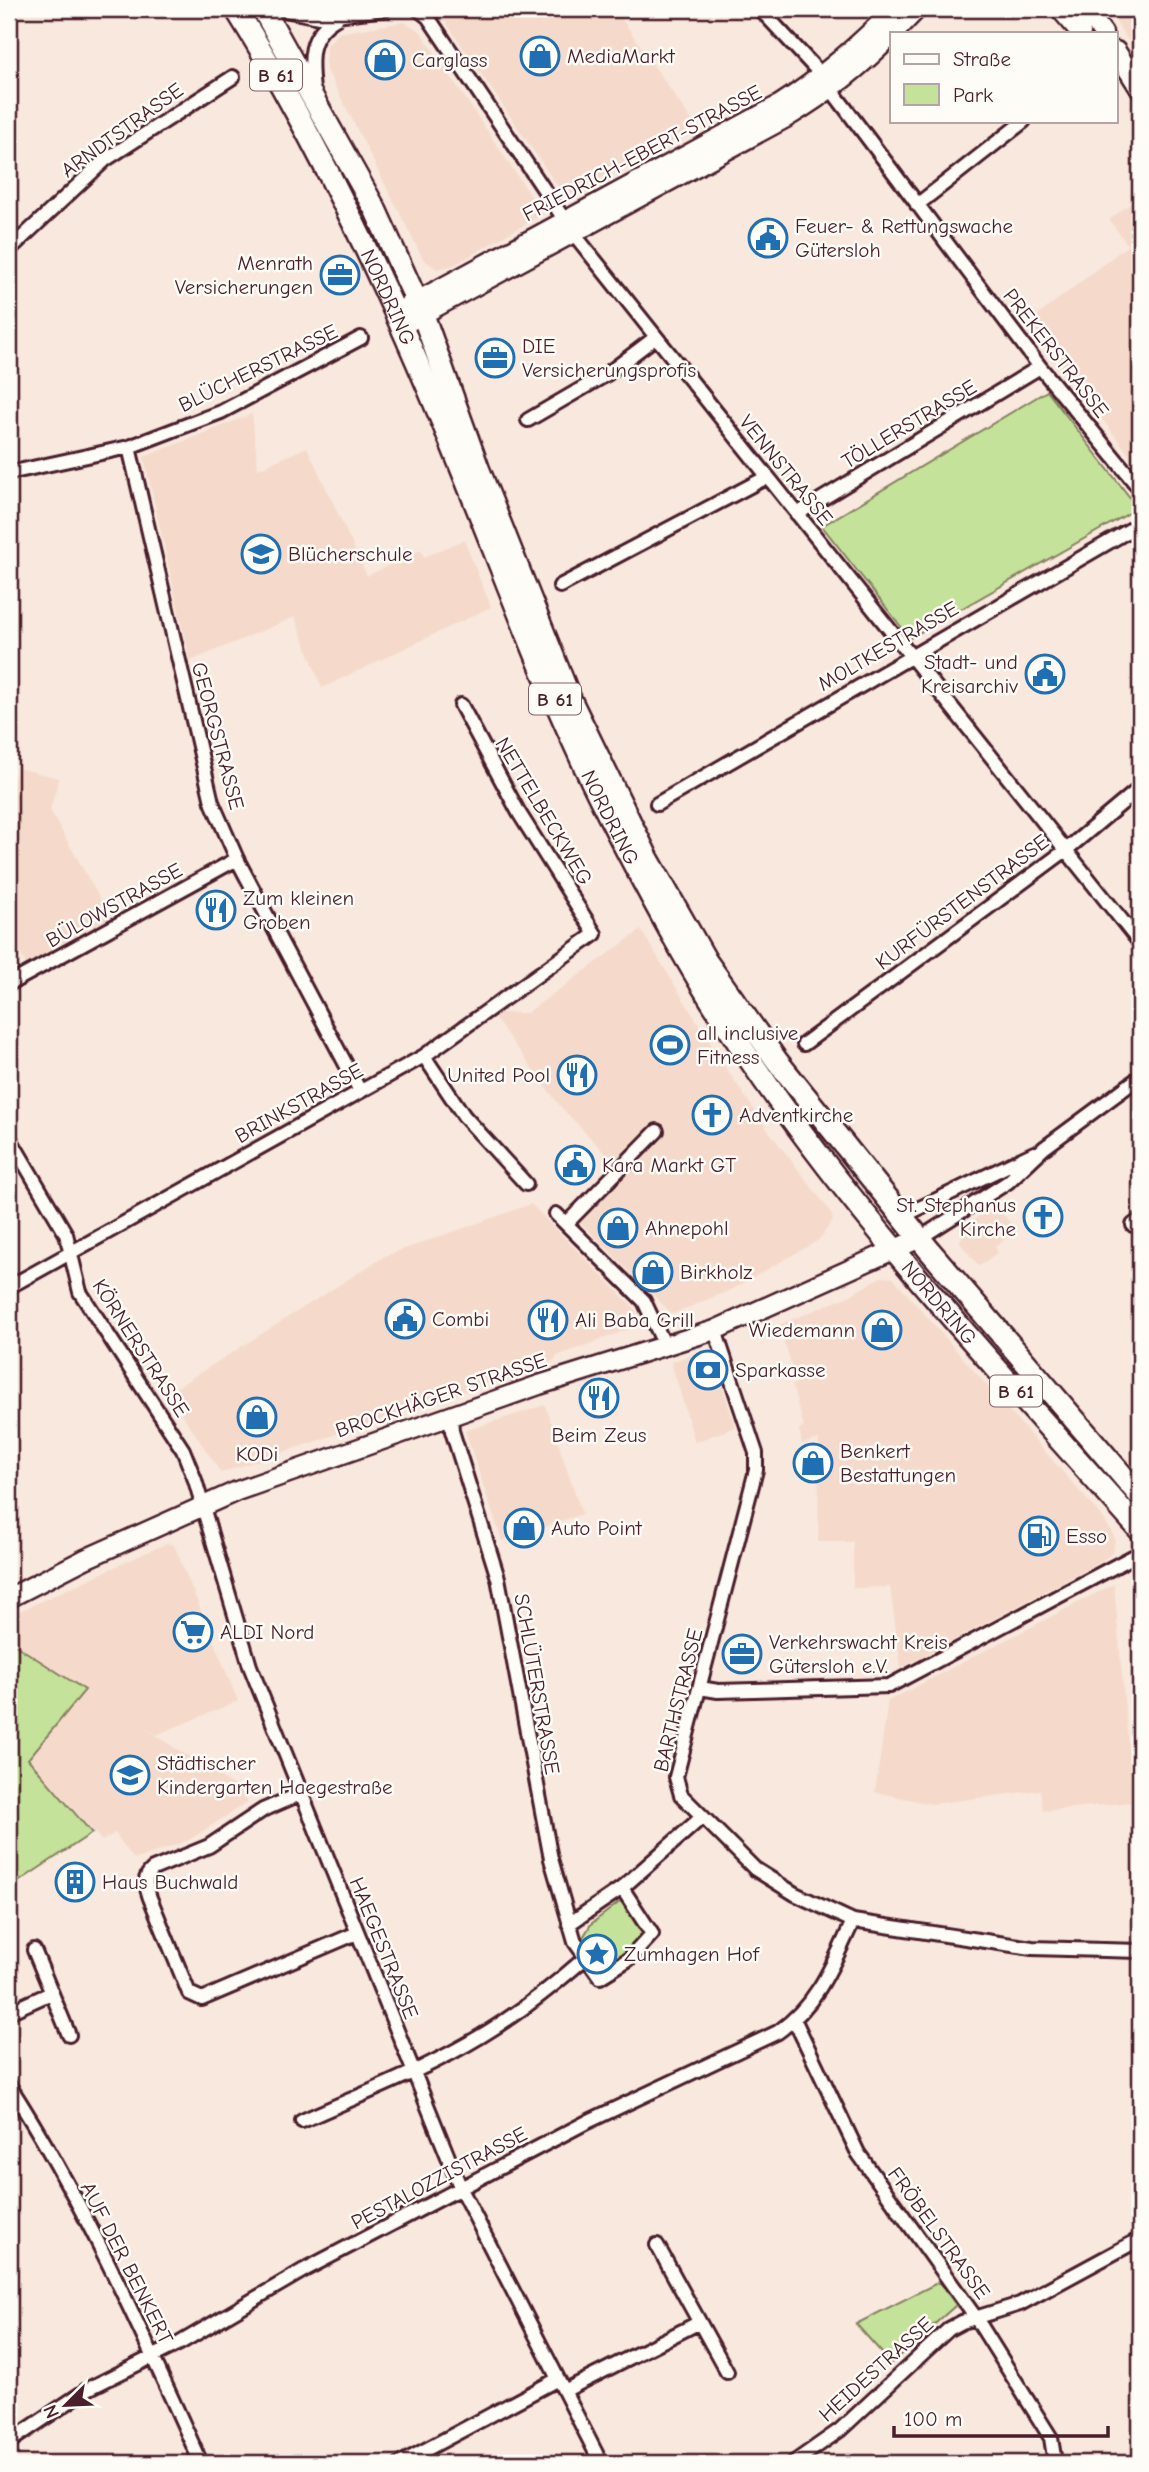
<svg xmlns="http://www.w3.org/2000/svg" width="1149" height="2472" viewBox="0 0 1149 2472" font-family="'Comic Neue',sans-serif">
	<style>
		.built { fill: #f5dacb }
		.green { fill: #c4e29a; stroke: #878062; stroke-width: 2 }
		.lines { fill: none; stroke-linecap: round; stroke-linejoin: round }
		.street-casing { stroke: #4a1f2b; stroke-width: 18 }
		.secondary-casing { stroke: #4a1f2b; stroke-width: 23 }
		.primary-casing { stroke: #4a1f2b; stroke-width: 26 }
		.street { stroke: #fdfcf7; stroke-width: 12 }
		.secondary { stroke: #fdfcf7; stroke-width: 18 }
		.primary { stroke: #fdfcf7; stroke-width: 21 }
		.labels { text-anchor: middle; stroke-width: 5; stroke-linejoin: round; paint-order: stroke }
		.shield { fill: #fdfcf7; stroke: #806168; stroke-width: 2 }
		.shield-label { font-size: 19px; font-weight: bold; fill: #4a1f2b }
		.poi-label { font-size: 21px; fill: #4a1f2b; stroke: #fdfcf7; text-anchor: start }
		.street-label { font-size: 21px; fill: #4a1f2b; stroke: #fdfcf7 }
	</style>
	<rect width="100%" height="100%" fill="#f8e8dd"/>
	<filter id="ink" filterUnits="userSpaceOnUse"><feTurbulence type="fractalNoise" baseFrequency=".0143" numOctaves="2"/><feDisplacementMap in="SourceGraphic" scale="14" xChannelSelector="R" yChannelSelector="G"/><feConvolveMatrix kernelMatrix="1 2 1 2 8 2 1 2 1" color-interpolation-filters="sRGB"/></filter>
	<g filter="url(#ink)">
		<!-- built -->
		<path class="built" d="M437 9H615L698 130 565 197Z
			M1107 9H1140V57L1126 37Z
			M404 22 420 31 543 214 454 265 437 269 423 259 326 68 327 45 339 33Z
			M1140 196V469L1029 322 1128 245 1109 220Z
			M252 414 258 469 307 447 367 576 421 550 424 557 464 540 491 607 322 688 295 617 190 661 144 457Z
			M17 768 59 778 50 810 110 917 26 964 9 932V801Z
			M641 930 721 1061 768 1130 830 1211 833 1220 819 1240 731 1290 672 1314 571 1213 617 1166 560 1106 494 1017 499 1013H527Z
			M531 1204 635 1309 638 1319 635 1327 559 1355 552 1362 221 1473 168 1393 385 1256Z
			M996 1204 1016 1231 995 1247 998 1252 979 1266 960 1243 964 1227Z
			M881 1277 893 1278 1104 1519 1115 1538 1113 1552 1099 1563 901 1668 890 1587 853 1588V1542H818L819 1439 802 1444 799 1429 804 1427 792 1385 797 1383 779 1325 849 1296Z
			M700 1352 714 1358 735 1427 695 1442 671 1362Z
			M545 1405 582 1514 502 1541 465 1431Z
			M167 1543 174 1545 238 1701 156 1735 141 1726 242 1791 248 1802 189 1840 137 1859 132 1857 115 1833 102 1841 29 1759 85 1690 9 1641V1616Z
			M1114 1584 1133 1802 1043 1811 1040 1790 932 1804 875 1792 888 1701Z"/>
		<!-- green -->
		<path class="green" d="M1047 391 1138 508 910 638 822 526Z
			M9 1641 85 1690 28 1759 92 1833 9 1888Z
			M621 1901 627 1905 648 1936 604 1971 600 1970 581 1941 591 1924Z
			M939 2282 956 2305 891 2363 856 2324Z"/>
		<g class="lines">
			<defs>
				<path id="street" d="M280 9 319 17 385 9
					M418 9 428 17 574 234 1140 943
					M760 9 815 68 1040 367 1140 489
					M313 90C310 60 307 35 337 18
					M917 205 1024 121
					M9 250 105 160 233 77
					M528 420 607 374 656 337
					M129 447 212 802 237 859 360 1091
					M9 473 129 447 221 412 361 338
					M797 514 1040 367
					M560 586 767 477
					M657 804 1140 524
					M9 984 237 859
					M804 1044 1066 850 1140 788
					M424 1056 464 1116 526 1184
					M9 1137 66 1234 80 1292 183 1450 195 1480 250 1666 461 2189 601 2463
					M556 1214 644 1301 666 1348
					M903 1216 1034 1153
					M566 1224 657 1131
					M1133 1225 1140 1220
					M920 1238 1008 1182 1044 1148 1140 1077
					M9 1287 424 1056 595 934 519 813 461 705
					M715 1330 756 1453V1470L676 1777 681 1795 755 1869 795 1894 853 1921 1032 1948 1140 1951
					M451 1415 452 1431 498 1578 551 1859 575 1942 600 1977 629 1959 652 1934 622 1888
					M700 1688 718 1691 889 1686 1140 1553
					M300 1794 263 1810 209 1846 153 1869C142 1878 146 1886 150 1898L189 1993 202 1999 357 1933
					M569 1924 622 1888 702 1817
					M34 1950 69 2035
					M9 2012 51 1993
					M795 2021 858 2153 976 2318 1051 2438 1055 2463
					M9 2085C84 2201 144 2337 201 2463
					M302 2121C362 2094 425 2070 481 2036 518 2014 552 1987 584 1959
					M657 2245 727 2372
					M564 2391 698 2323
					M9 2442 88 2389 180 2343 304 2270 587 2122 778 2032C818 2004 833 1964 853 1921
					M401 2463 558 2379
					M793 2463 840 2430 949 2329 962 2322 1020 2304 1140 2239"/>
				<path id="secondary" d="M1060 9 1081 33
					M1085 9 1103 33
					M894 33 917 9
					M1116 51 1140 89
					M395 313 779 105C823 77 858 45 895 9
					M401 326 786 118C826 94 859 69 892 35
					M9 1598 85 1559 237 1491 539 1385 715 1330 920 1238"/>
				<g id="primary">
					<path id="s1" d="M236 9C323 149 392 298 454 450 504 572 548 696 608 814 650 896 694 978 746 1054 862 1226 1004 1376 1140 1530"/>
					<path d="M263 9 375 209 423 315 478 468 570 699 648 859 706 961 777 1061 929 1250 1140 1496"/>
				</g>
			</defs>
			<!-- street casing -->
			<use href="#street" class="street-casing"/>
			<!-- secondary casing -->
			<use href="#secondary" class="secondary-casing"/>
			<!-- primary casing -->
			<use href="#primary" class="primary-casing"/>
			<!-- street -->
			<use href="#street" class="street"/>
			<!-- secondary -->
			<use href="#secondary" class="secondary"/>
			<!-- primary -->
			<use href="#primary" class="primary"/>
		</g>
	</g>
	<!-- icons -->
	<defs>
		<symbol id="shop-ring" viewBox="-11 -11 22 22"><circle r="9.5" fill="#fdfcf7" stroke="#1f6fb2" stroke-width="1.5"/><path d="M-5-2.5h2.3a2.7 3.5 0 0 1 5.4 0H5L5.5 6h-11ZM-1.5-2.5h3a1.5 2.3 0 0 0-3 0Z" fill="#1f6fb2"/></symbol>
		<symbol id="civic-ring" viewBox="-11 -11 22 22"><circle r="9.5" fill="#fdfcf7" stroke="#1f6fb2" stroke-width="1.5"/><path d="M-.6-6.5H3V-4.5H.6V-3L4-1V1h2V6H-6V1h2V-1L-.6-3ZM-1.2 2.5V6h2.4V2.5Z" fill="#1f6fb2"/></symbol>
		<symbol id="office-ring" viewBox="-11 -11 22 22"><circle r="9.5" fill="#fdfcf7" stroke="#1f6fb2" stroke-width="1.5"/><path d="M-6-3h4V-5.5h4V-3h4V5H-6ZM-1-4.5V-3h2v-1.5ZM-6 0V1H6V0Z" fill="#1f6fb2"/></symbol>
		<symbol id="school-ring" viewBox="-11 -11 22 22"><circle r="9.5" fill="#fdfcf7" stroke="#1f6fb2" stroke-width="1.5"/><path d="M0-5L7-2L0 1L-7-2ZM-4 1L0 2.5L4 1V4Q0 6-4 4Z" fill="#1f6fb2"/></symbol>
		<symbol id="restaurant-ring" viewBox="-11 -11 22 22"><circle r="9.5" fill="#fdfcf7" stroke="#1f6fb2" stroke-width="1.5"/><path d="M-5-6h1v4h1v-4h1v4h1v-4h1v5L-1.5 .5V6h-2V.5L-5-1ZM5-6V6H3V1.5H1.5Q1.5-4 5-6Z" fill="#1f6fb2"/></symbol>
		<symbol id="stadium-ring" viewBox="-11 -11 22 22"><circle r="9.5" fill="#fdfcf7" stroke="#1f6fb2" stroke-width="1.5"/><path d="M0-5a6.5 5 0 1 0 0 10a6.5 5 0 1 0 0-10ZM-3.5-1.8h7v3.6h-7Z" fill="#1f6fb2"/></symbol>
		<symbol id="church-ring" viewBox="-11 -11 22 22"><circle r="9.5" fill="#fdfcf7" stroke="#1f6fb2" stroke-width="1.5"/><path d="M-1.2-6h2.4v3.5h3.3v2.4h-3.3V6h-2.4V-.1h-3.3v-2.4h3.3Z" fill="#1f6fb2"/></symbol>
		<symbol id="bank-ring" viewBox="-11 -11 22 22"><circle r="9.5" fill="#fdfcf7" stroke="#1f6fb2" stroke-width="1.5"/><path d="M-6-4H6V4H-6ZM0-2.3a2.3 2.3 0 1 0 0 4.6a2.3 2.3 0 1 0 0-4.6Z" fill="#1f6fb2"/></symbol>
		<symbol id="fuel-ring" viewBox="-11 -11 22 22"><circle r="9.5" fill="#fdfcf7" stroke="#1f6fb2" stroke-width="1.5"/><path d="M-5.5-6h7V0h2V4h1.3V-2.5L3-4.5l.8-.8L6-3V5H2.5V1h-1V6h-7ZM-4.2-4.7v3.2H.2V-4.7Z" fill="#1f6fb2"/></symbol>
		<symbol id="supermarket-ring" viewBox="-11 -11 22 22"><circle r="9.5" fill="#fdfcf7" stroke="#1f6fb2" stroke-width="1.5"/><path d="M-6-5.5h2.5l.6 2H6L4.5 2H-2.5L-4.4-4H-6ZM-1.5 3.2a1.3 1.3 0 1 0 .1 0ZM3 3.2a1.3 1.3 0 1 0 .1 0Z" fill="#1f6fb2"/></symbol>
		<symbol id="building-ring" viewBox="-11 -11 22 22"><circle r="9.5" fill="#fdfcf7" stroke="#1f6fb2" stroke-width="1.5"/><path d="M-4-6H4V6H1V3H-1V6H-4ZM-2.5-4.3h1.7v1.8h-1.7ZM.8-4.3h1.7v1.8H.8ZM-2.5-1h1.7V.8h-1.7ZM.8-1h1.7V.8H.8Z" fill="#1f6fb2"/></symbol>
		<symbol id="sight-ring" viewBox="-11 -11 22 22"><circle r="9.5" fill="#fdfcf7" stroke="#1f6fb2" stroke-width="1.5"/><path d="M0-6L1.8-2.2L6-1.7L2.9 1.2L3.7 5.4L0 3.3L-3.7 5.4L-2.9 1.2L-6-1.7L-1.8-2.2Z" fill="#1f6fb2"/></symbol>
	</defs>
	<g fill-rule="evenodd">
		<use href="#shop-ring" x="518" y="34" width="44" height="44"/>
		<use href="#shop-ring" x="363" y="38" width="44" height="44"/>
		<use href="#civic-ring" x="746" y="216" width="44" height="44"/>
		<use href="#office-ring" x="318" y="253" width="44" height="44"/>
		<use href="#office-ring" x="473" y="336" width="44" height="44"/>
		<use href="#school-ring" x="239" y="532" width="44" height="44"/>
		<use href="#civic-ring" x="1023" y="652" width="44" height="44"/>
		<use href="#restaurant-ring" x="194" y="888" width="44" height="44"/>
		<use href="#stadium-ring" x="648" y="1023" width="44" height="44"/>
		<use href="#restaurant-ring" x="555" y="1053" width="44" height="44"/>
		<use href="#church-ring" x="690" y="1093" width="44" height="44"/>
		<use href="#civic-ring" x="553" y="1143" width="44" height="44"/>
		<use href="#church-ring" x="1021" y="1195" width="44" height="44"/>
		<use href="#shop-ring" x="596" y="1206" width="44" height="44"/>
		<use href="#shop-ring" x="631" y="1250" width="44" height="44"/>
		<use href="#civic-ring" x="383" y="1297" width="44" height="44"/>
		<use href="#restaurant-ring" x="526" y="1298" width="44" height="44"/>
		<use href="#shop-ring" x="860" y="1308" width="44" height="44"/>
		<use href="#bank-ring" x="686" y="1348" width="44" height="44"/>
		<use href="#restaurant-ring" x="577" y="1376" width="44" height="44"/>
		<use href="#shop-ring" x="235" y="1395" width="44" height="44"/>
		<use href="#shop-ring" x="791" y="1441" width="44" height="44"/>
		<use href="#shop-ring" x="502" y="1506" width="44" height="44"/>
		<use href="#fuel-ring" x="1017" y="1514" width="44" height="44"/>
		<use href="#supermarket-ring" x="171" y="1610" width="44" height="44"/>
		<use href="#office-ring" x="720" y="1632" width="44" height="44"/>
		<use href="#school-ring" x="108" y="1753" width="44" height="44"/>
		<use href="#building-ring" x="53" y="1860" width="44" height="44"/>
		<use href="#sight-ring" x="575" y="1932" width="44" height="44"/>
	</g>
	<g class="labels">
		<!-- shield labels -->
		<g class="shield">
			<rect x="250" y="59.5" width="52" height="31" rx="5"/>
			<rect x="529" y="683.5" width="52" height="31" rx="5"/>
			<rect x="990" y="1375.5" width="52" height="31" rx="5"/>
		</g>
		<g class="shield-label">
			<text x="276" y="82">B 61</text>
			<text x="555" y="706">B 61</text>
			<text x="1016" y="1398">B 61</text>
		</g>
		<!-- poi labels -->
		<g class="poi-label">
			<text x="567" y="63">MediaMarkt</text>
			<text x="412" y="67">Carglass</text>
			<text x="795" y="233">Feuer- &amp; Rettungswache<tspan x="795" dy="24">Gütersloh</tspan></text>
			<text x="313" y="270" text-anchor="end">Menrath<tspan x="313" dy="24">Versicherungen</tspan></text>
			<text x="522" y="353">DIE<tspan x="522" dy="24">Versicherungsprofis</tspan></text>
			<text x="288" y="561">Blücherschule</text>
			<text x="1018" y="669" text-anchor="end">Stadt- und<tspan x="1018" dy="24">Kreisarchiv</tspan></text>
			<text x="243" y="905">Zum kleinen<tspan x="243" dy="24">Groben</tspan></text>
			<text x="697" y="1040">all inclusive<tspan x="697" dy="24">Fitness</tspan></text>
			<text x="550" y="1082" text-anchor="end">United Pool</text>
			<text x="739" y="1122">Adventkirche</text>
			<text x="602" y="1172">Kara Markt GT</text>
			<text x="1016" y="1212" text-anchor="end">St. Stephanus<tspan x="1016" dy="24">Kirche</tspan></text>
			<text x="645" y="1235">Ahnepohl</text>
			<text x="680" y="1279">Birkholz</text>
			<text x="432" y="1326">Combi</text>
			<text x="575" y="1327">Ali Baba Grill</text>
			<text x="855" y="1337" text-anchor="end">Wiedemann</text>
			<text x="735" y="1377">Sparkasse</text>
			<text x="599" y="1442" text-anchor="middle">Beim Zeus</text>
			<text x="840" y="1458">Benkert<tspan x="840" dy="24">Bestattungen</tspan></text>
			<text x="257" y="1461" text-anchor="middle">KODi</text>
			<text x="551" y="1535">Auto Point</text>
			<text x="1066" y="1543">Esso</text>
			<text x="220" y="1639">ALDI Nord</text>
			<text x="769" y="1649">Verkehrswacht Kreis<tspan x="769" dy="24">Gütersloh e.V.</tspan></text>
			<text x="157" y="1770">Städtischer<tspan x="157" dy="24">Kindergarten Haegestraße</tspan></text>
			<text x="102" y="1889">Haus Buchwald</text>
			<text x="624" y="1961">Zumhagen Hof</text>
		</g>
		<!-- street labels -->
		<g class="street-label">
			<text transform="translate(122 130) rotate(-36)" y="7">ARNDTSTRASSE</text>
			<text transform="translate(642 153) rotate(-28)" y="7">FRIEDRICH-EBERT-STRASSE</text>
			<text dy="7" stroke="none"><textPath href="#s1" startOffset="326">NORDRING</textPath></text>
			<text transform="translate(1056 353) rotate(52)" y="7">PREKERSTRASSE</text>
			<text transform="translate(258 368) rotate(-26)" y="7">BLÜCHERSTRASSE</text>
			<text transform="translate(909 424) rotate(-31)" y="7">TÖLLERSTRASSE</text>
			<text transform="translate(786 470) rotate(51)" y="7">VENNSTRASSE</text>
			<text transform="translate(888 646) rotate(-30)" y="7">MOLTKESTRASSE</text>
			<text transform="translate(218 736) rotate(75)" y="7">GEORGSTRASSE</text>
			<text transform="translate(544 811) rotate(59)" y="7">NETTELBECKWEG</text>
			<text dy="7" stroke="none"><textPath href="#s1" startOffset="892">NORDRING</textPath></text>
			<text transform="translate(962 902) rotate(-37)" y="7">KURFÜRSTENSTRASSE</text>
			<text transform="translate(114 905) rotate(-29)" y="7">BÜLOWSTRASSE</text>
			<text transform="translate(299 1103) rotate(-29)" y="7">BRINKSTRASSE</text>
			<text dy="7" stroke="none"><textPath href="#s1" startOffset="1480">NORDRING</textPath></text>
			<text transform="translate(141 1348) rotate(57)" y="7">KÖRNERSTRASSE</text>
			<text transform="translate(441 1395) rotate(-19)" y="7">BROCKHÄGER STRASSE</text>
			<text transform="translate(537 1684) rotate(80)" y="7">SCHLÜTERSTRASSE</text>
			<text transform="translate(678 1700) rotate(-76)" y="7">BARTHSTRASSE</text>
			<text transform="translate(384 1948) rotate(68)" y="7">HAEGESTRASSE</text>
			<text transform="translate(439 2178) rotate(-28)" y="7">PESTALOZZISTRASSE</text>
			<text transform="translate(939 2233) rotate(54)" y="7">FRÖBELSTRASSE</text>
			<text transform="translate(127 2263) rotate(63)" y="7">AUF DER BENKERT</text>
			<text transform="translate(876 2369) rotate(-42)" y="7">HEIDESTRASSE</text>
		</g>
	</g>
	<!-- margin -->
	<rect width="1149" height="2472" fill="none" stroke="#fdfcf7" stroke-width="35"/>
	<rect x="18" y="18" width="1114" height="2437" fill="none" stroke="#4a1f2b" stroke-width="2.5" filter="url(#ink)"/>
	<!-- legend -->
	<rect x="890" y="32" width="228" height="91" fill="#fdfcf7" stroke="#b5a4a5" stroke-width="2"/>
	<rect x="904" y="54" width="35" height="10" fill="#fdfcf7" stroke="#b5a4a5" stroke-width="2"/>
	<text x="953" y="66" font-size="21" fill="#4a1f2b">Straße</text>
	<rect x="904" y="84" width="35" height="21" fill="#c4e29a" stroke="#b5a4a5" stroke-width="2"/>
	<text x="953" y="102" font-size="21" fill="#4a1f2b">Park</text>
	<!-- north arrow -->
	<g transform="translate(66 2405) rotate(246)" stroke="#fdfcf7" stroke-width="5" paint-order="stroke">
	<path d="M0-5L12 26L0 18L-12 26Z" fill="#4a1f2b"/>
	<text y="-10" font-size="19" font-weight="bold" text-anchor="middle" fill="#4a1f2b">N</text>
	</g>
	<!-- scale -->
	<path d="M894 2426v10h214v-10" fill="none" stroke="#4a1f2b" stroke-width="3.5"/>
	<text x="904" y="2426" font-size="21" fill="#4a1f2b" stroke="#fdfcf7" stroke-width="5" paint-order="stroke">100 m</text>
</svg>
